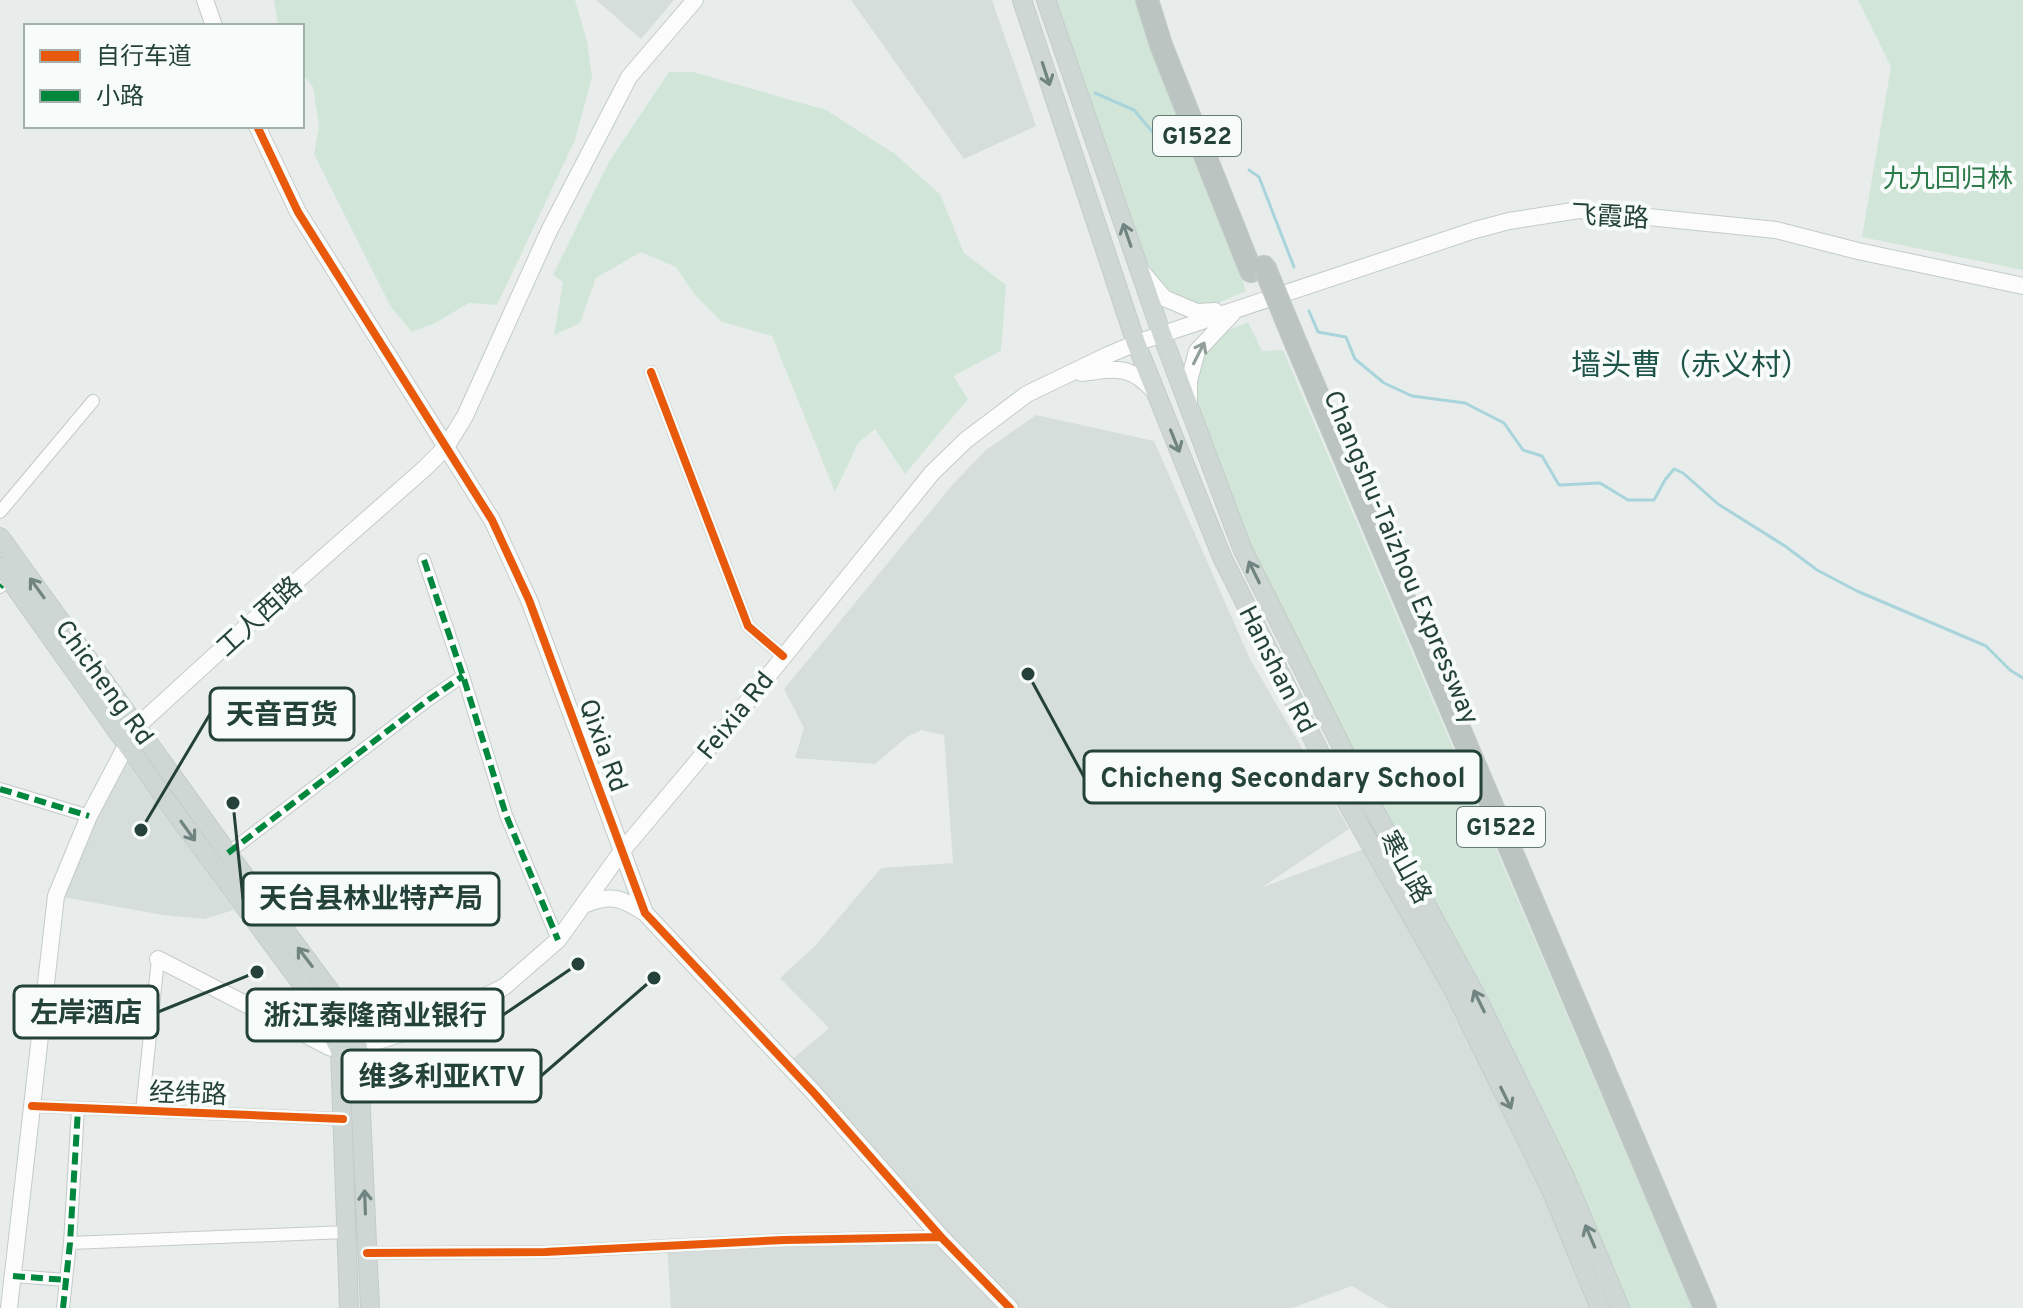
<svg xmlns="http://www.w3.org/2000/svg" width="2023" height="1308" viewBox="0 0 2023 1308" font-family="Overpass,'Noto Sans SC',sans-serif">
	<style>
		.built { fill: #d6dedb }
		.green { fill: #d1e6d8 }
		.lines { fill: none; stroke-linecap: round; stroke-linejoin: round }
		.stream { stroke: #a9d4db; stroke-width: 3 }
		.street-casing { stroke: #c5cac8; stroke-width: 14 }
		.secondary-casing { stroke: #c3cbc8; stroke-width: 18 }
		.primary-casing { stroke: #c3ccc9; stroke-width: 20 }
		.highway-casing { stroke: #c3ccc9; stroke-width: 24 }
		.street { stroke: #fcfcfc; stroke-width: 12 }
		.secondary { stroke: #fcfcfc; stroke-width: 16 }
		.primary { stroke: #cfd7d5; stroke-width: 18 }
		.highway { stroke: #bcc4c2; stroke-width: 22 }
		.highway-bridge-casing { stroke: #c3ccc9; stroke-width: 24; stroke-linecap: butt }
		.highway-bridge { stroke: #bcc4c2; stroke-width: 22 }
		.quiet { stroke: #00873e; stroke-width: 6; stroke-dasharray: 12 6; stroke-linecap: butt }
		.cycleway-casing { stroke: #f7fbf9; stroke-width: 13 }
		.cycleway { stroke: #e8590c; stroke-width: 8 }
		.oneway { stroke: #718580 }
		.oneway2 { stroke: #909f9b }
		.labels { text-anchor: middle; stroke-width: 8; stroke-linejoin: round; paint-order: stroke }
		.shield { fill: #f7fbf9; stroke: #637a73; stroke-width: 2 }
		.shield-label { font-size: 24px; font-weight: bold; fill: #24423a }
		.park-label { font-size: 26px; fill: #2d7a4b; stroke: #f7fbf9 }
		.street-label { font-size: 26px; fill: #24423a; stroke: #f7fbf9 }
		.quarter-label { font-size: 30px; fill: #1f5548; stroke: #f7fbf9 }
		.leader { fill: none; stroke: #24423a; stroke-width: 3 }
		.callout-dot { fill: #24423a; stroke: #f7fbf9; stroke-width: 3 }
		.callout { fill: #f7fbf9; stroke: #24423a; stroke-width: 3 }
		.callout-label { font-size: 28px; text-anchor: middle; font-weight: bold; fill: #24423a }
	</style>
	<rect width="100%" height="100%" fill="#e8edeb"/>
	<!-- built -->
	<path class="built" d="M596 0H674L641 39Z
		M851 0H992L1036 126 964 159Z
		M1036 415 1154 441 1250 659 1349 829 1261 888 1372 846 1452 987 1600 1308H1389L1352 1286 1292 1308H671L667 1246 941 1237 787 1064 829 1028 780 978 816 945 881 868 953 863 944 735 921 730 907 737 875 764 795 758 804 728 784 689 953 484 986 450Z
		M121 755 168 820 234 910 204 919 164 915 56 896Z"/>
	<!-- green -->
	<path class="green" d="M274 0H575L587 41 592 77 575 140 497 305 469 303 435 323 412 332 391 307 314 154 319 126 313 87 302 73V26H278Z
		M1046 0H1147L1246 291 1197 312 1164 298 1139 269Z
		M1858 0H2023V270L1862 237 1891 67Z
		M669 72H693L826 110 895 154 940 194 964 253 1006 285 1001 351 953 376 968 399 905 474 875 429 858 443 835 492 772 336 722 322 694 294 676 267 641 252 596 278 580 323 554 335 563 282 553 275 610 160Z
		M1248 322 1262 351 1283 350 1692 1308H1620L1566 1179 1242 548 1189 381 1216 329 1229 330Z"/>
	<g class="lines">
		<!-- stream -->
		<path class="stream" d="M1095 93 1134 110 1172 155
			M1249 170 1259 177 1294 267
			M1309 311 1318 332 1346 337 1355 359 1384 383 1412 396 1465 403 1504 423 1523 450 1542 456 1559 485 1600 483 1628 500H1654L1665 480 1674 469 1683 473 1718 504 1785 546 1817 570 1857 591 1986 646 2010 670 2023 678"/>
		<defs>
			<path id="street" d="M651 372 748 626 783 656
				M0 512 93 401
				M424 560 463 676 506 815 558 940
				M0 587 2 585
				M0 789 89 816
				M228 853 428 700 463 676
				M32 1106 343 1119
				M142 1111 158 959
				M70 1243 347 1232
				M367 1253 545 1252 784 1240 941 1237
				M13 1276 66 1280
				M63 1308 70 1243 78 1109"/>
			<path id="secondary" d="M205 0 214 26
				M257 126 298 212 492 520 529 600 645 913 814 1093 941 1237 1010 1308
				M1141 271 1164 298 1197 312 1215 311
				M1082 373C1116 368 1131 365 1155 392
				M1189 403V381L1197 351 1232 314
				M586 904C612 894 622 898 645 913
				M158 959 329 1047 340 1050 358 1047 420 1028 504 987 558 940 622 851 743 707 932 473 966 440 1027 394 1108 355 1136 343 1475 230 1509 221 1579 210 1776 230 1858 251 2023 286
				M9 1308 56 896 89 816 127 744 144 720 281 595 425 468 446 447 465 416 549 231 629 77 695 0"/>
			<path id="primary" d="M1022 0 1136 343 1222 557 1331 775 1452 987 1551 1190 1600 1308
				M1046 0 1162 335 1242 548 1364 791 1474 992 1566 1179 1620 1308
				M0 537 238 867 330 991 358 1047 370 1308
				M0 566 176 814 313 999 340 1050 349 1308"/>
			<path id="highway" d="M1147 0 1161 45 1251 271
				M1297 346 1705 1308"/>
		</defs>
		<!-- street casing -->
		<use href="#street" class="street-casing"/>
		<!-- secondary casing -->
		<use href="#secondary" class="secondary-casing"/>
		<!-- primary casing -->
		<use href="#primary" class="primary-casing"/>
		<!-- highway casing -->
		<use href="#highway" class="highway-casing"/>
		<!-- street -->
		<use href="#street" class="street"/>
		<!-- secondary -->
		<use href="#secondary" class="secondary"/>
		<!-- primary -->
		<use href="#primary" class="primary"/>
		<!-- highway -->
		<use href="#highway" class="highway"/>
		<defs>
			<path id="highway-bridge" d="M1264 266 1297 346"/>
		</defs>
		<!-- highway-bridge casing -->
		<use href="#highway-bridge" class="highway-bridge-casing"/>
		<!-- highway-bridge -->
		<use href="#highway-bridge" class="highway-bridge"/>
		<!-- quiet -->
		<path class="quiet" d="M424 560 463 676 506 815 558 940
			M0 587 2 585
			M0 789 89 816
			M228 853 428 700 463 676
			M13 1276 66 1280
			M63 1308 70 1243 78 1109"/>
		<defs>
			<path id="cycleway" d="M257 126 298 212 492 520 529 600 645 913 814 1093 941 1237 1010 1308
				M651 372 748 626 783 656
				M32 1106 343 1119
				M367 1253 545 1252 784 1240 941 1237"/>
		</defs>
		<!-- cycleway casing -->
		<use href="#cycleway" class="cycleway-casing"/>
		<!-- cycleway -->
		<use href="#cycleway" class="cycleway"/>
	</g>
	<!-- one-way arrows -->
	<defs><path id="oneway-shaft" d="M-6 0H5M1.5-3L5.5 0L1.5 3" fill="none" stroke-width="1.6" stroke-linecap="round" stroke-linejoin="round" transform="scale(2)"/></defs>
	<g class="oneway">
		<use href="#oneway-shaft" transform="translate(1046 74) rotate(72)"/>
		<use href="#oneway-shaft" transform="translate(1127 235) rotate(-109)"/>
		<use href="#oneway-shaft" transform="translate(1175 441) rotate(68)"/>
		<use href="#oneway-shaft" transform="translate(1254 572) rotate(-116)"/>
		<use href="#oneway-shaft" transform="translate(37 588) rotate(-126)"/>
		<use href="#oneway-shaft" transform="translate(188 831) rotate(54)"/>
		<use href="#oneway-shaft" transform="translate(305 957) rotate(-127)"/>
		<use href="#oneway-shaft" transform="translate(1479 1001) rotate(-116)"/>
		<use href="#oneway-shaft" transform="translate(1506 1098) rotate(64)"/>
		<use href="#oneway-shaft" transform="translate(365 1202) rotate(-92)"/>
		<use href="#oneway-shaft" transform="translate(1590 1236) rotate(-113)"/>
	</g>
	<use class="oneway2" href="#oneway-shaft" transform="translate(1199 353) rotate(-63)"/>
	<g class="labels">
		<!-- shield labels -->
		<g class="shield">
			<rect x="1153" y="116" width="88" height="40" rx="6"/>
			<rect x="1457" y="807" width="88" height="40" rx="6"/>
		</g>
		<g class="shield-label">
			<text x="1197" y="144">G1522</text>
			<text x="1501" y="835">G1522</text>
		</g>
		<!-- park labels -->
		<g class="park-label">
			<text x="1948" y="187">九九回归林</text>
		</g>
		<!-- street labels -->
		<g class="street-label">
			<text transform="translate(1610 216) rotate(3)" y="9">飞霞路</text>
			<text transform="translate(1402 557) rotate(67)" y="9">Changshu-Taizhou Expressway</text>
			<text transform="translate(259 616) rotate(-42)" y="9">工人西路</text>
			<text transform="translate(1278 669) rotate(63)" y="9">Hanshan Rd</text>
			<text transform="translate(105 682) rotate(54)" y="9">Chicheng Rd</text>
			<text transform="translate(735 715) rotate(-51)" y="9">Feixia Rd</text>
			<text transform="translate(604 745) rotate(70)" y="9">Qixia Rd</text>
			<text transform="translate(1406 867) rotate(61)" y="9">寒山路</text>
			<text transform="translate(188 1093) rotate(2)" y="9">经纬路</text>
		</g>
		<!-- quarter labels -->
		<g class="quarter-label">
			<text x="1691" y="375">墙头曹（赤义村）</text>
		</g>
	</g>
	<!-- callouts -->
	<path class="leader" d="M141 830L210 714M1028 674L1084 777M233 803L243 899M257 972L158 1012M578 964L503 1015M654 978L541 1076"/>
	<g class="callout-dot">
		<circle cx="141" cy="830" r="8"/>
		<circle cx="1028" cy="674" r="8"/>
		<circle cx="233" cy="803" r="8"/>
		<circle cx="257" cy="972" r="8"/>
		<circle cx="578" cy="964" r="8"/>
		<circle cx="654" cy="978" r="8"/>
	</g>
	<g class="callout">
		<rect x="210" y="688" width="144" height="52" rx="8"/>
		<rect x="1084" y="751" width="397" height="52" rx="8"/>
		<rect x="243" y="873" width="256" height="52" rx="8"/>
		<rect x="14" y="986" width="144" height="52" rx="8"/>
		<rect x="247" y="989" width="256" height="52" rx="8"/>
		<rect x="342" y="1050" width="199" height="52" rx="8"/>
	</g>
	<g class="callout-label">
		<text x="282" y="724">天音百货</text>
		<text x="1283" y="787">Chicheng Secondary School</text>
		<text x="371" y="908">天台县林业特产局</text>
		<text x="86" y="1022">左岸酒店</text>
		<text x="375" y="1025">浙江泰隆商业银行</text>
		<text x="442" y="1086">维多利亚KTV</text>
	</g>
	<!-- legend -->
	<rect x="24" y="24" width="280" height="104" fill="#f7fbf9" stroke="#a3b1ad" stroke-width="2"/>
	<rect x="40" y="50" width="40" height="12" fill="#e8590c" stroke="#a3b1ad" stroke-width="2"/>
	<text x="96" y="64" font-size="24" fill="#24423a">自行车道</text>
	<rect x="40" y="90" width="40" height="12" fill="#00873e" stroke="#a3b1ad" stroke-width="2"/>
	<text x="96" y="104" font-size="24" fill="#24423a">小路</text>
</svg>
